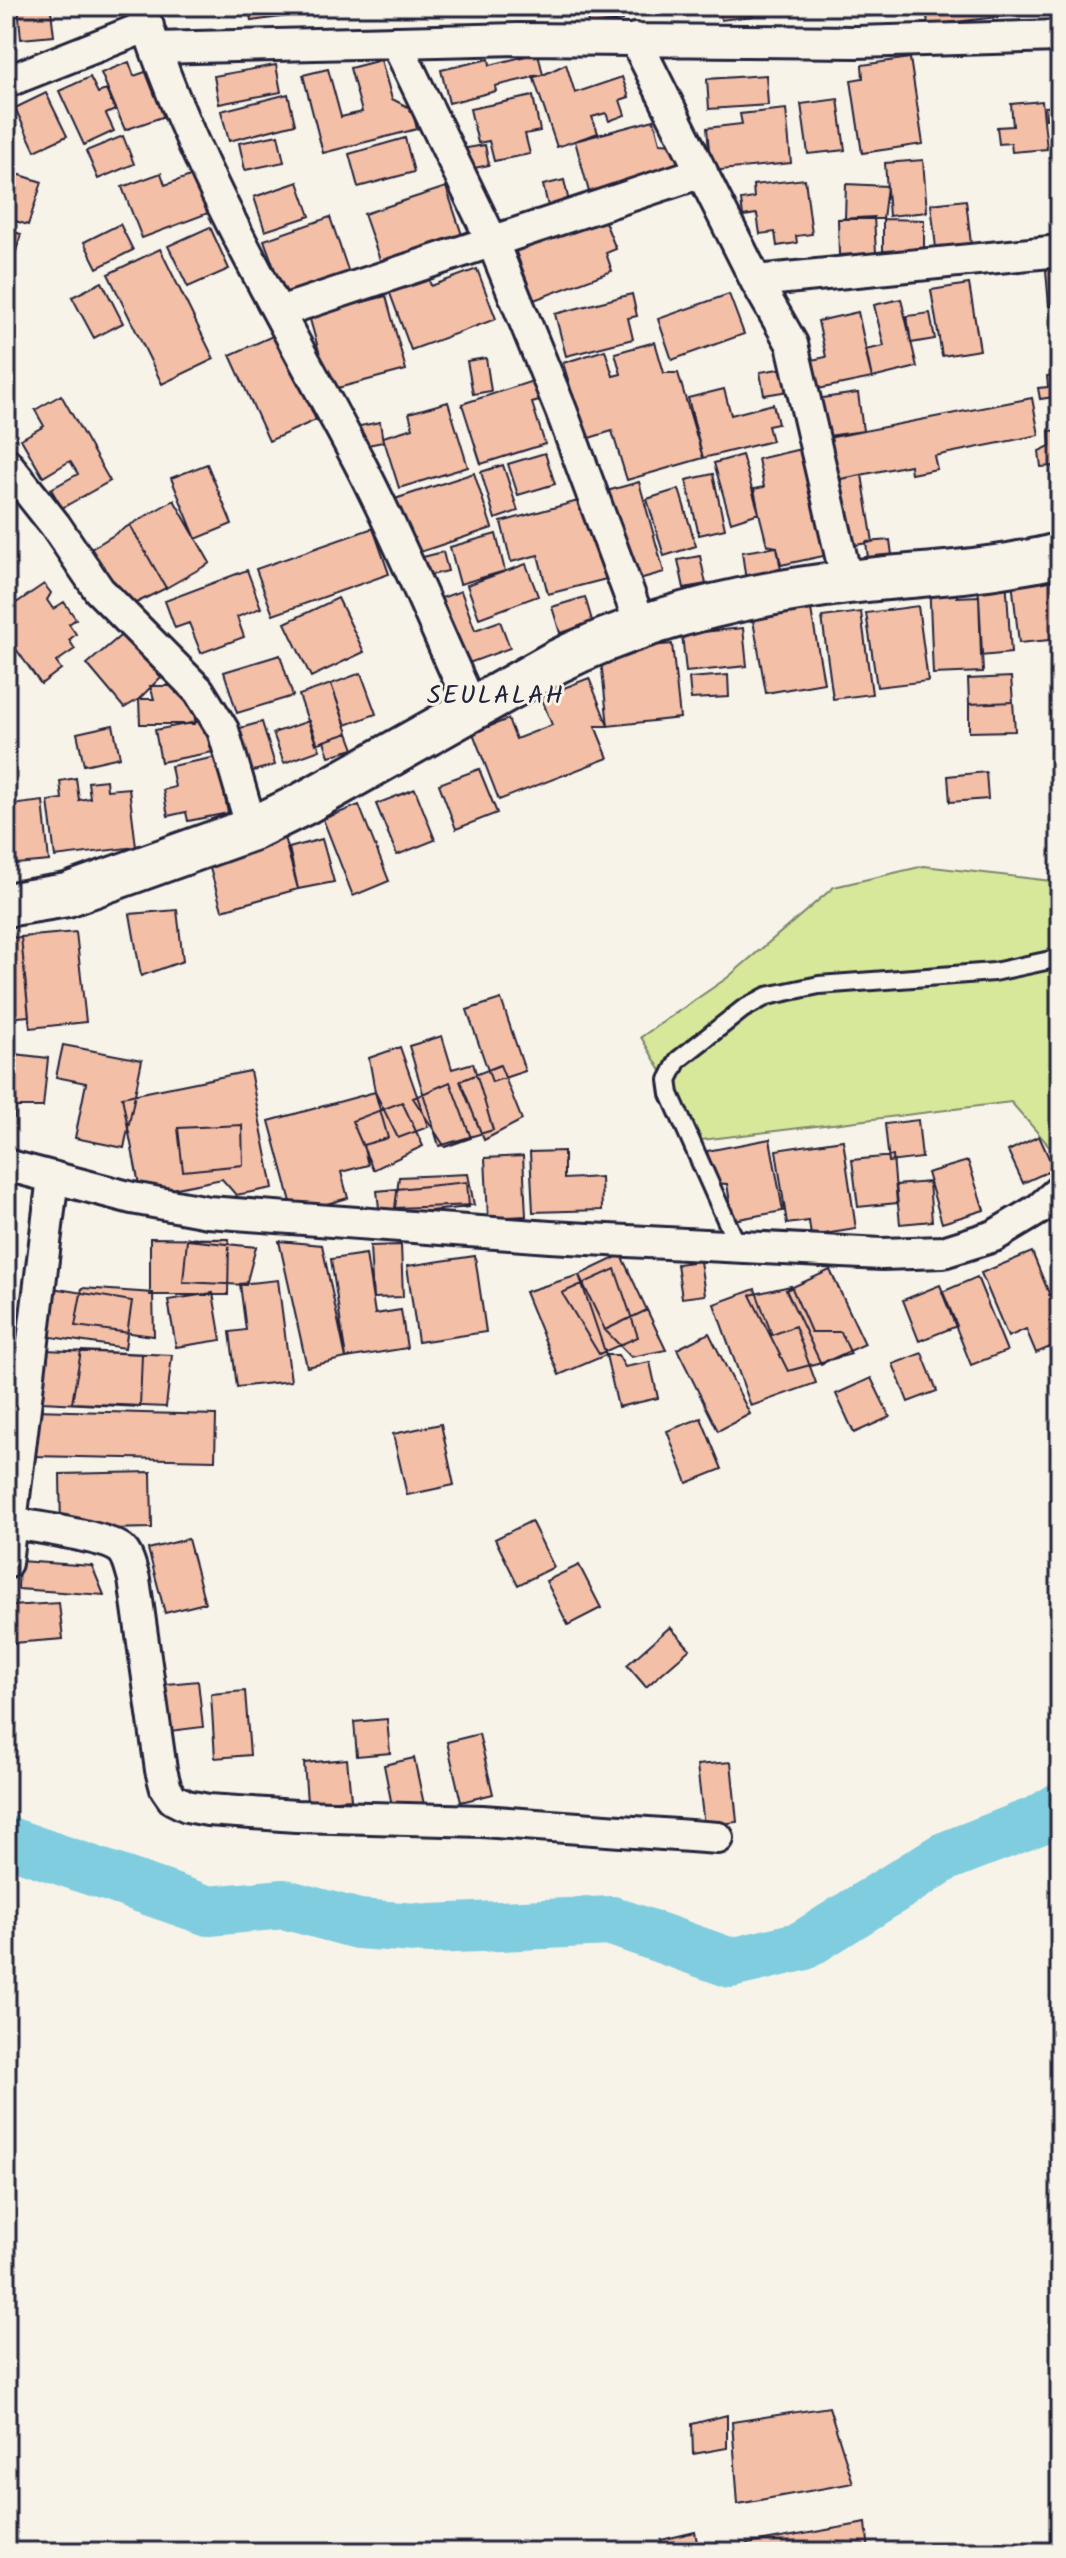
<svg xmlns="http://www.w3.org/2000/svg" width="1066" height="2558" viewBox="0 0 1066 2558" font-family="Kalam,sans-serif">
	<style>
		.green { fill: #d7e89b; stroke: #7c856b; stroke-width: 2 }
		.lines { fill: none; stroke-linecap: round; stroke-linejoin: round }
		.river { stroke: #80cddf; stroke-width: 50 }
		.building { fill: #f4bfa7; stroke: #22223b; stroke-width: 2 }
		.lane-casing { stroke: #22223b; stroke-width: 22 }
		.street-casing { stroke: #22223b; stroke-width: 36 }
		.secondary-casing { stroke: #22223b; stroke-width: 48 }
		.lane { stroke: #f7f3e8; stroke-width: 16 }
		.street { stroke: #f7f3e8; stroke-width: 30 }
		.secondary { stroke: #f7f3e8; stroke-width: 42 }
		.labels { text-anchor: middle; stroke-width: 6; stroke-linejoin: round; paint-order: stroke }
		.quarter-label { font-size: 26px; letter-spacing: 2px; fill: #22223b; stroke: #f7f3e8 }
	</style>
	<rect width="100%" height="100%" fill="#f7f3e8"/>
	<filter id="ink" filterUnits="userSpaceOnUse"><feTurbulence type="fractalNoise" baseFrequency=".0125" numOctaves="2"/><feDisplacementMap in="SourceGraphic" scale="16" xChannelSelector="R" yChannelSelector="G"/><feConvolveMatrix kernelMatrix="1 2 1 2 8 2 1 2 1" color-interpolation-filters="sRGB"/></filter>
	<g filter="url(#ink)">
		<!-- green -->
		<path class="green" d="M924 866 1060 882V1151L1057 1155 1011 1102 702 1140 641 1037 727 978 834 887Z"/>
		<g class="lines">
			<!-- river -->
			<path class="river" d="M6 1841 209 1911 284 1904 358 1924 431 1929 612 1921 731 1963 802 1946 944 1857 1039 1820 1060 1807"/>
		</g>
		<!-- building -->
		<path class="building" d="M18 6H63V8L51 10 54 36 21 39Z
			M249 6H325V11L251 21Z
			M502 6H539L502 10Z
			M586 6H622L623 20 588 24Z
			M649 6H686L687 8 649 13Z
			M719 6H752L753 16 721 20Z
			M791 6H819V9L792 12Z
			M866 6H895L896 13 867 16Z
			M926 6H1023L1025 14 928 25Z
			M1045 6H1060V11H1045Z
			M538 53 543 75 495 86 496 91 449 103 441 70 489 59 490 65Z
			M910 58 923 144 862 153 851 80 863 78 862 65Z
			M381 60 392 99 412 109 417 129 323 153 303 75 328 69 341 117 362 112 350 68Z
			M129 62 134 76 148 71 165 116 125 130 101 73Z
			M566 64 575 93 622 77 629 97 620 100 625 115 609 121 606 113 592 117 598 133 557 147 533 76 543 75Z
			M276 65 281 92 219 104 214 76Z
			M766 75 768 105 709 109 707 79Z
			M90 77 98 93 106 90 115 110 106 114 114 131 84 145 59 91Z
			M46 93 67 136 35 151 15 108Z
			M288 94 295 124 229 141 221 111Z
			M533 96 540 131 525 134 530 154 494 161 489 141 478 143 470 109Z
			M838 99 845 150 808 154 801 104Z
			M1042 101 1047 149 1012 152 1011 143 999 144 997 127 1013 126 1011 104Z
			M1060 106V118L1046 119 1045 107Z
			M786 109 791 163 711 171 707 128 742 124 740 114Z
			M654 120 660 143 676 144 682 167 592 203 575 141Z
			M278 135 284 162 245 170 239 143Z
			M123 136 134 164 98 179 86 151Z
			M405 138 414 172 358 187 349 154Z
			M485 145 489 165 465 170 461 149Z
			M1060 151V190L1056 191 1050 153Z
			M923 160 927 212 889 216 885 163Z
			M8 171 42 182 28 225 6 218Z
			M161 173 165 185 196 174 211 212 142 238 122 187Z
			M805 179 812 234 796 236 797 243 777 246 775 232 760 234 757 214 743 216 741 200 754 198 753 185Z
			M564 180 569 202 548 206 543 185Z
			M298 182 310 216 265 231 254 197Z
			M846 184 887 186 883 219H845Z
			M446 187 462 235 381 263 364 214Z
			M966 200 971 244 936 248 931 204Z
			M601 212 616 249 606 253 612 271 534 300 513 244Z
			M330 217 349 273 284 295 264 240Z
			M874 217 876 253 839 255 838 219Z
			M883 219 924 220V251H883Z
			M120 224 133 250 97 268 84 242Z
			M210 227 229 269 188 287 168 246Z
			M6 230 21 234 10 272 6 270Z
			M160 249 214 359 162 384 108 274Z
			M1060 268V307V304L1049 306 1046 270Z
			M477 269 496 319 411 350 388 288 427 273 431 286Z
			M102 282 123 323 94 338 72 297Z
			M969 284 980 350 942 356 931 290Z
			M632 294 637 316 628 318 633 339 566 356 555 314Z
			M729 294 744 334 672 360 658 319Z
			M386 296 406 370 330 390 309 316Z
			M901 299 917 367 872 378 865 350 884 346 874 305Z
			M858 312 872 378 813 390 807 361 826 357 818 321Z
			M930 313 935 339 911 343 907 316Z
			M277 334 316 420 269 441 230 355Z
			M655 342 664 373H678L703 458 627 480 612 431 586 439 563 363 605 350 613 376 621 374 615 353Z
			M486 358 491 391 473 394 467 361Z
			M785 368 789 391 764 395 760 372Z
			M1060 374V415H1056L1054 397 1040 399 1038 388 1048 387 1047 376Z
			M539 379 546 399 532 403 545 444 481 464 462 404Z
			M724 389 731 415 773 404 778 424 768 426 772 441 703 458 688 398Z
			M858 393 863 431 821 437 815 399Z
			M61 395 110 481 62 508 51 489 78 474 70 461 43 477 21 439 44 426 35 410Z
			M1032 398 1039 435 934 456 937 469 911 474 910 465 831 481 823 439Z
			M448 402 468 467 399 488 383 437 413 428 409 413Z
			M380 422 383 442 357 447 355 427Z
			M1060 430V475H1055L1054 466 1041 467 1039 451 1050 446 1049 431Z
			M805 448 828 555 781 565 777 547 767 545 759 513 754 489 764 487 758 459Z
			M545 453 555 484 518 495 508 464Z
			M742 455 759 513 731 522 714 463Z
			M207 464 232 524 196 539 171 478Z
			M503 465 518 511 495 519 481 472Z
			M474 473 492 528 414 554 395 499Z
			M713 474 725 529 699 535 686 480Z
			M862 475 873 542 844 547 831 481Z
			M639 482 664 572 632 581 607 491Z
			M679 489 696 546 664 556 647 499Z
			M593 497 614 577 548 594 538 555 511 562 501 522Z
			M174 500 210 563 166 588 130 525Z
			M130 525 166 588 124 609 91 549Z
			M373 528 389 574 273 615 256 569Z
			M496 534 505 571 460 584 450 547Z
			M890 540 892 555 868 558 866 542Z
			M777 547 782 576 746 581 742 552Z
			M443 552 448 571 423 577 419 558Z
			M700 556 706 584 684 588 678 560Z
			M526 564 538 596 479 618 467 585Z
			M247 570 261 608 237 617 244 637 201 653 189 623 175 628 165 601Z
			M1060 576V639L1019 643 1012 581Z
			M1006 577 1011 653 981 656 979 596 976 580Z
			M957 578V597L979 596 983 672 933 674 929 579Z
			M44 584 51 593 47 600 53 609 64 602 76 619 69 624 76 634 69 640 75 649 56 662 61 669 41 684 6 635V610Z
			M461 591 475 630 500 621 510 648 458 667 433 601Z
			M585 597 593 624 560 633 552 607Z
			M338 598 364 652 311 677 285 623Z
			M810 604 824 683 766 693 752 615Z
			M918 606 928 681 877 687 866 613Z
			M861 612 872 694 833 699 822 617Z
			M743 628 747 666 686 672 682 634Z
			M125 632 162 676 139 699 124 708 87 664Z
			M672 644 680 718 608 726 600 651Z
			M280 655 293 696 237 713 224 672Z
			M361 673 376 714 346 725 331 684Z
			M728 675 729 697 691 699 689 678Z
			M1011 677 1013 702 969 704 968 679Z
			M589 678 608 726H595L608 758 499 800 473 733 508 719 516 739 552 725 541 697Z
			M331 684 348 733 316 744 299 695Z
			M150 686H175L176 693H194L195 724H140L139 699H154Z
			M1013 702 1015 731 969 732V704Z
			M212 719 218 751 161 762 155 730Z
			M309 721 320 750 284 763 273 733Z
			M262 722 275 765 246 773 233 730Z
			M113 725 120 757 84 765 77 733Z
			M348 733 354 749 329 756 324 741Z
			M217 757 228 813 188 821 186 812 168 816 163 790 175 787 171 766Z
			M479 769 497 813 456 829 439 784Z
			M986 772 988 799 950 802 948 776Z
			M76 778 79 800 90 798 88 782 106 780 107 790 129 788 136 847 55 857 48 801 62 799 60 781Z
			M415 789 435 840 397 855 376 804Z
			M43 801 49 861 16 864 10 805Z
			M359 805 389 881 353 896 323 819Z
			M284 837 298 889 222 910 207 858Z
			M322 839 334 882 298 889 289 848Z
			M177 910 183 961 141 976 130 914Z
			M76 932 86 1022 30 1028 21 937Z
			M21 937 29 1016 6 1018V938Z
			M501 999 525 1071 492 1082 467 1010Z
			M442 1036 452 1069 473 1063 493 1130 439 1146 409 1046Z
			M63 1045 142 1060 124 1148 75 1138 86 1083 56 1077Z
			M400 1047 428 1127 398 1138 375 1092 369 1058Z
			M6 1053 48 1058 43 1107H6Z
			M6 1054 16 1055 14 1118H6Z
			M500 1065 522 1120 484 1140 460 1081Z
			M250 1071 273 1188 236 1195 222 1179 141 1195 122 1097Z
			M450 1082 471 1138 445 1147 413 1098Z
			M375 1092 388 1138 363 1145 368 1165 341 1172 348 1198 294 1213 269 1121Z
			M402 1102 423 1146 373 1170 352 1121Z
			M918 1120 922 1158 889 1162 885 1124Z
			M242 1125 243 1165 183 1171 178 1128Z
			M1039 1136 1054 1169 1023 1183 1008 1151Z
			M770 1139 783 1211 733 1220 727 1184 713 1183 707 1151Z
			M843 1140 856 1229 811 1236 809 1221 787 1224 776 1150Z
			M564 1151V1179L601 1177 602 1210 533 1212 530 1152Z
			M523 1156 526 1216 488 1218 485 1158Z
			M893 1156 897 1203 858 1207 852 1160Z
			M968 1161 984 1210 942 1223 927 1173Z
			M468 1174 474 1205 395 1208 399 1177Z
			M467 1182 469 1207 380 1216 377 1191Z
			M929 1182 932 1221 900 1224 896 1185Z
			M150 1238 229 1239 228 1295H150Z
			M187 1240 256 1247 246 1285 183 1282Z
			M279 1241 322 1245 346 1358 307 1367Z
			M401 1245 403 1297 373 1298 370 1246Z
			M6 1251H12L7 1295H6Z
			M1032 1252 1060 1320V1343L1036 1353 1026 1329 1008 1337 981 1273Z
			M366 1254 375 1314 401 1310 407 1348 346 1358 331 1259Z
			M621 1255 647 1310 605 1330 579 1275Z
			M475 1256 486 1332 418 1342 407 1266Z
			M700 1261 705 1295 682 1298 677 1264Z
			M615 1269 638 1337 599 1354 562 1293Z
			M830 1270 865 1344 821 1364 786 1290Z
			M579 1275 606 1355 559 1375 525 1292Z
			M977 1277 1007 1351 971 1365 942 1292Z
			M278 1280 291 1381 237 1387 230 1332 246 1330 240 1284Z
			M940 1285 957 1326 919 1341 903 1300Z
			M791 1286 811 1332H841L851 1354 788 1371 750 1295Z
			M46 1287 132 1301 125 1348 38 1335Z
			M82 1288 153 1293 154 1336 75 1326Z
			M755 1289 772 1335 795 1326 816 1383 751 1406 714 1304Z
			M213 1293 221 1340 176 1347 168 1300Z
			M6 1306H9L6 1342Z
			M647 1310 666 1350 631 1357 605 1330Z
			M709 1333 750 1414 718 1431 677 1349Z
			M44 1350 142 1354 140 1407 42 1402Z
			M81 1351 172 1355 166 1407 72 1403Z
			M922 1353 937 1391 908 1402 893 1364Z
			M606 1355H618L625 1367 650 1362 658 1398 618 1407Z
			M871 1378 890 1417 854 1433 836 1394Z
			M34 1410 216 1415 215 1460 33 1456Z
			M701 1418 722 1469 687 1483 667 1431Z
			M441 1424 454 1485 407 1495 393 1434Z
			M151 1472 152 1528 61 1530 60 1474Z
			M531 1521 554 1567 518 1585 495 1539Z
			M188 1539 205 1603 165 1613 148 1549Z
			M19 1561 92 1566 104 1595 18 1589Z
			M579 1565 601 1608 568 1625 546 1581Z
			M59 1603 63 1639 13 1643 10 1606Z
			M670 1627 690 1649 646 1687 627 1665Z
			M198 1681 203 1727 162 1732 156 1685Z
			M245 1691 250 1755 215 1758 211 1694Z
			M387 1719 390 1753 357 1756 354 1722Z
			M479 1734 493 1794 461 1802 447 1742Z
			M414 1758 425 1809 394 1816 384 1765Z
			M347 1759 351 1799 307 1802 304 1763Z
			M731 1762 737 1822 704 1826 697 1765Z
			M829 2407 853 2483 738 2504 732 2422Z
			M727 2415V2448L693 2454 692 2424Z
			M866 2523 869 2552H748L747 2544Z
			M695 2532 699 2552H661V2540Z"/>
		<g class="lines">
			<defs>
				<path id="lane" d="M738 1247 670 1094 668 1080 678 1060 743 1009 767 996 819 985 994 972 1060 958"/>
				<path id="street" d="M141 6C191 167 280 312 358 460 400 540 434 626 472 708
					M635 39 756 281 792 344 847 582
					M396 42 493 243 561 410 641 626
					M156 48 518 39 856 42 1060 36
					M6 82 148 26
					M756 281 1060 251
					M279 312 702 172
					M6 463 55 525 99 590 199 691 223 730 252 829
					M6 1165 132 1198 208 1212 550 1237 882 1254 943 1252 994 1236 1039 1209 1060 1190
					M13 1523C34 1527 109 1537 122 1550 129 1557 131 1570 134 1579L161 1770 166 1789 173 1799 187 1806 208 1810 296 1816 482 1821 718 1838
					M6 1563 53 1177"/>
				<path id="secondary" d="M6 905 67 895 252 829 303 804 556 662C646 617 749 594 849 582 905 575 963 574 1019 563 1032 561 1047 559 1060 554"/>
			</defs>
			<!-- lane casing -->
			<use href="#lane" class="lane-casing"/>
			<!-- street casing -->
			<use href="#street" class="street-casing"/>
			<!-- secondary casing -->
			<use href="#secondary" class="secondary-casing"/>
			<!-- lane -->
			<use href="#lane" class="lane"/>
			<!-- street -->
			<use href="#street" class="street"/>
			<!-- secondary -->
			<use href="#secondary" class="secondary"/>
		</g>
	</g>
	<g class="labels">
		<!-- quarter labels -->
		<g class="quarter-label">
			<text x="496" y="703">SEULALAH</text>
		</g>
	</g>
	<!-- margin -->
	<rect width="1066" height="2558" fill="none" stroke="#f7f3e8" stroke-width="32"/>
	<rect x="16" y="16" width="1034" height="2526" fill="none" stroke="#22223b" stroke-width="3" filter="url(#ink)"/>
</svg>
